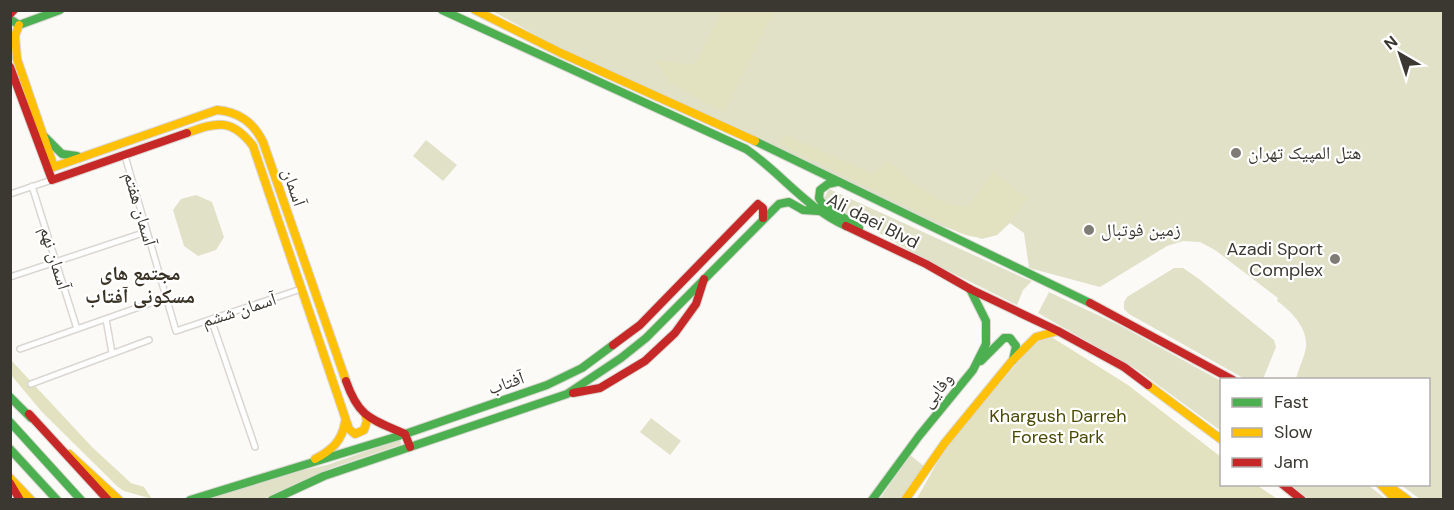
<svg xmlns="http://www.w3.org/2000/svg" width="1454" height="510" viewBox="0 0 1454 510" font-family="'DM Sans','Noto Naskh Arabic',sans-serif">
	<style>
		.green { fill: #e0e1c7 }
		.forest { fill: #e2e2c1 }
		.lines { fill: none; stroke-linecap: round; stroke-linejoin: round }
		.street-casing { stroke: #dad7d2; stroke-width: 8 }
		.fast-casing { stroke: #dad7d2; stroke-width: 10 }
		.slow-casing { stroke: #dad7d2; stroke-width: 10 }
		.jam-casing { stroke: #dad7d2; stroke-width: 10 }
		.street { stroke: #fffefe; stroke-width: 5 }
		.fast { stroke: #4caf50; stroke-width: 8 }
		.slow { stroke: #ffc107; stroke-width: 8 }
		.jam { stroke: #c62828; stroke-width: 8 }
		.poi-dot { fill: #7f7c76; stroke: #fff; stroke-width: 2 }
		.labels { text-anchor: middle; stroke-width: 4.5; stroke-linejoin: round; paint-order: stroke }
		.poi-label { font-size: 18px; fill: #3b3831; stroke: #fff; text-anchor: start }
		.street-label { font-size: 18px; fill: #3b3831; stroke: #fff }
		.park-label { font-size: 18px; fill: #4a4a03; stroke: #fff }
		.neighbourhood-label { font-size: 20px; font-weight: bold; fill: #393225; stroke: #fff }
	</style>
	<rect width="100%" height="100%" fill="#fcfaf7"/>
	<!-- green -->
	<path class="green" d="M492 11H1443V499H1420L1401 485 1428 484V380L1296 379C1298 369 1304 359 1306 347 1308 328 1291 311 1277 301L1278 298 1215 250 1200 242 1183 241 1167 246 1100 287 1029 268 1024 233 1010 223 997 235 982 239 917 218 717 120 558 47Z
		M426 140 457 165 443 181 413 156Z
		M829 189 1024 278 1032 281 1023 290 1017 305 930 262 831 206 824 198Z
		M196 195 212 202 224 237 216 250 198 256 184 246 173 210 181 199Z
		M1174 268H1183L1199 279 1274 340 1276 347 1263 379H1245L1129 314 1124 309V302L1127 297Z
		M1049 292 1121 326 1221 381V431L1136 369 1038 313Z
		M651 418 681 441 670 455 640 432Z
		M399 440 402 443 400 445 331 468 264 499 199 500 266 478 327 465Z
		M910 455 924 466 901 499 879 500Z
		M1289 485H1368L1386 499H1309Z"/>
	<!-- forest -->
	<path class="forest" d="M722 11H774L724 113 670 83 653 59 695 65Z
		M785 135 873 174 888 161C912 180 936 206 968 207L993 172 1028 199 997 235C970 240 962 235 940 222L779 144Z
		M1053 338 1128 385 1221 457 1222 484 1257 485 1277 499 916 500 946 447 1030 348 1042 339Z
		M10 359 92 447 131 483 144 487 152 499 124 491 118 487 42 412 11 375Z"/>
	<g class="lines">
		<defs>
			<path id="street" d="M125 156 176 331 301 289
				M32 186 77 329
				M10 194 52 180
				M10 277 146 232
				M106 319 112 353
				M211 319 255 447
				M20 349 165 298
				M31 384 149 340"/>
			<path id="fast" d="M442 10 746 149C781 173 806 208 846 226
				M10 19 19 25
				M19 25 60 10
				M45 137 62 154 77 156
				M755 141 1090 303
				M837 182 828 184 820 190 819 198 822 203 859 228
				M981 361 1004 338H1010L1016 346 1013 360
				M10 397 31 418
				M10 422 81 500
				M10 449 57 500
				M190 500 405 434 547 385 582 368 613 345
				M272 500 324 476 567 394 621 358 646 338 779 204 789 202 803 210 818 211
				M872 500 919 436 973 370 986 344V321L970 289"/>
			<path id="slow" d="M475 10 561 53 755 141
				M19 25 15 36 17 59 54 167
				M187 133C217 122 232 118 253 146L349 429 355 434 364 430 367 421 366 417
				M48 169 217 110C239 112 253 122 263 142L346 381
				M1148 385 1222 440
				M69 454 119 500
				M315 459C332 450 342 441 345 422
				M10 478 31 500
				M1380 484 1396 500
				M1386 484 1408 500
				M905 500 944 444 1012 361 1036 337 1058 331"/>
			<path id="jam" d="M10 14 14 10
				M10 67 52 180 187 133
				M846 226 926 264 970 289 1058 331 1124 367 1148 385
				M1090 303 1233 380
				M613 345 640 325 758 204 763 208V218
				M346 381C359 418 371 419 405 434L410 447
				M573 393 600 388 645 361 675 333 696 304 704 279
				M29 414 108 500
				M10 483 20 500
				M1282 484 1302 500"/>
		</defs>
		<!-- street casing -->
		<use href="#street" class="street-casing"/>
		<!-- fast casing -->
		<use href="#fast" class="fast-casing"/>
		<!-- slow casing -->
		<use href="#slow" class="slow-casing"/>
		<!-- jam casing -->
		<use href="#jam" class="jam-casing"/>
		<!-- street -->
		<use href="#street" class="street"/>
		<!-- fast -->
		<use href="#fast" class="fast"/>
		<!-- slow -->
		<use href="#slow" class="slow"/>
		<!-- jam -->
		<use href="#jam" class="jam"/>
	</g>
	<!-- markers -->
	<g class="poi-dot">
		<circle cx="1236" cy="153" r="6"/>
		<circle cx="1089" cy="230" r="6"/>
		<circle cx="1335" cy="259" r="6"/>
	</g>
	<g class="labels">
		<!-- poi labels -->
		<g class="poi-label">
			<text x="1248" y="159">هتل المپیک تهران</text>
			<text x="1101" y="236">زمین فوتبال</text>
			<text x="1323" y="255" text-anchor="end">Azadi Sport<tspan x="1323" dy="21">Complex</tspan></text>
		</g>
		<!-- street labels -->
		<g class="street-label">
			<text transform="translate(294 187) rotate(71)" y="6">آسمان</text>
			<text transform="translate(140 209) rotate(74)" y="6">آسمان هفتم</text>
			<text transform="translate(873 221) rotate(27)" y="6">Ali daei Blvd</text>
			<text transform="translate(55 258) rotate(73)" y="6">آسمان نهم</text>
			<text transform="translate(239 310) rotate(-18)" y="6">آسمان ششم</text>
			<text transform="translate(506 383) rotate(-19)" y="6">آفتاب</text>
			<text transform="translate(937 390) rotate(-51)" y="6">وفایی</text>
		</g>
		<!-- park labels -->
		<g class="park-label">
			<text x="1058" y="422">Khargush Darreh<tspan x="1058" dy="21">Forest Park</tspan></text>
		</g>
		<!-- neighbourhood labels -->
		<g class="neighbourhood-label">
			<text x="140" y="280">مجتمع های<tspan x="140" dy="23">مسکونی آفتاب</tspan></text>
		</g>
	</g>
	<!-- border -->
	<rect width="1454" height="510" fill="none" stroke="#3b3831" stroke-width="24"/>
	<!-- legend -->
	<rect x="1220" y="378" width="210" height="108" fill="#ffffff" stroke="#b1afad" stroke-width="1.5"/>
	<rect x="1232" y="398" width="30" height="9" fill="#4caf50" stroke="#b1afad" stroke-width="1.5"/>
	<text x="1274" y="408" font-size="18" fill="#3b3831">Fast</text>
	<rect x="1232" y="428" width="30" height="9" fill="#ffc107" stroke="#b1afad" stroke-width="1.5"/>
	<text x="1274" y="438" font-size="18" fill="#3b3831">Slow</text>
	<rect x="1232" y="458" width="30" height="9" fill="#c62828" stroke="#b1afad" stroke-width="1.5"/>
	<text x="1274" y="468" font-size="18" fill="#3b3831">Jam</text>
	<!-- north arrow -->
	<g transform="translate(1400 54) rotate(321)" stroke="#ffffff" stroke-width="4.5" paint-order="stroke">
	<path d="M0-4.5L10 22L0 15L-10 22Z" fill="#3b3831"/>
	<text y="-9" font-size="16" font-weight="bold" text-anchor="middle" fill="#3b3831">N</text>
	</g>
</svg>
